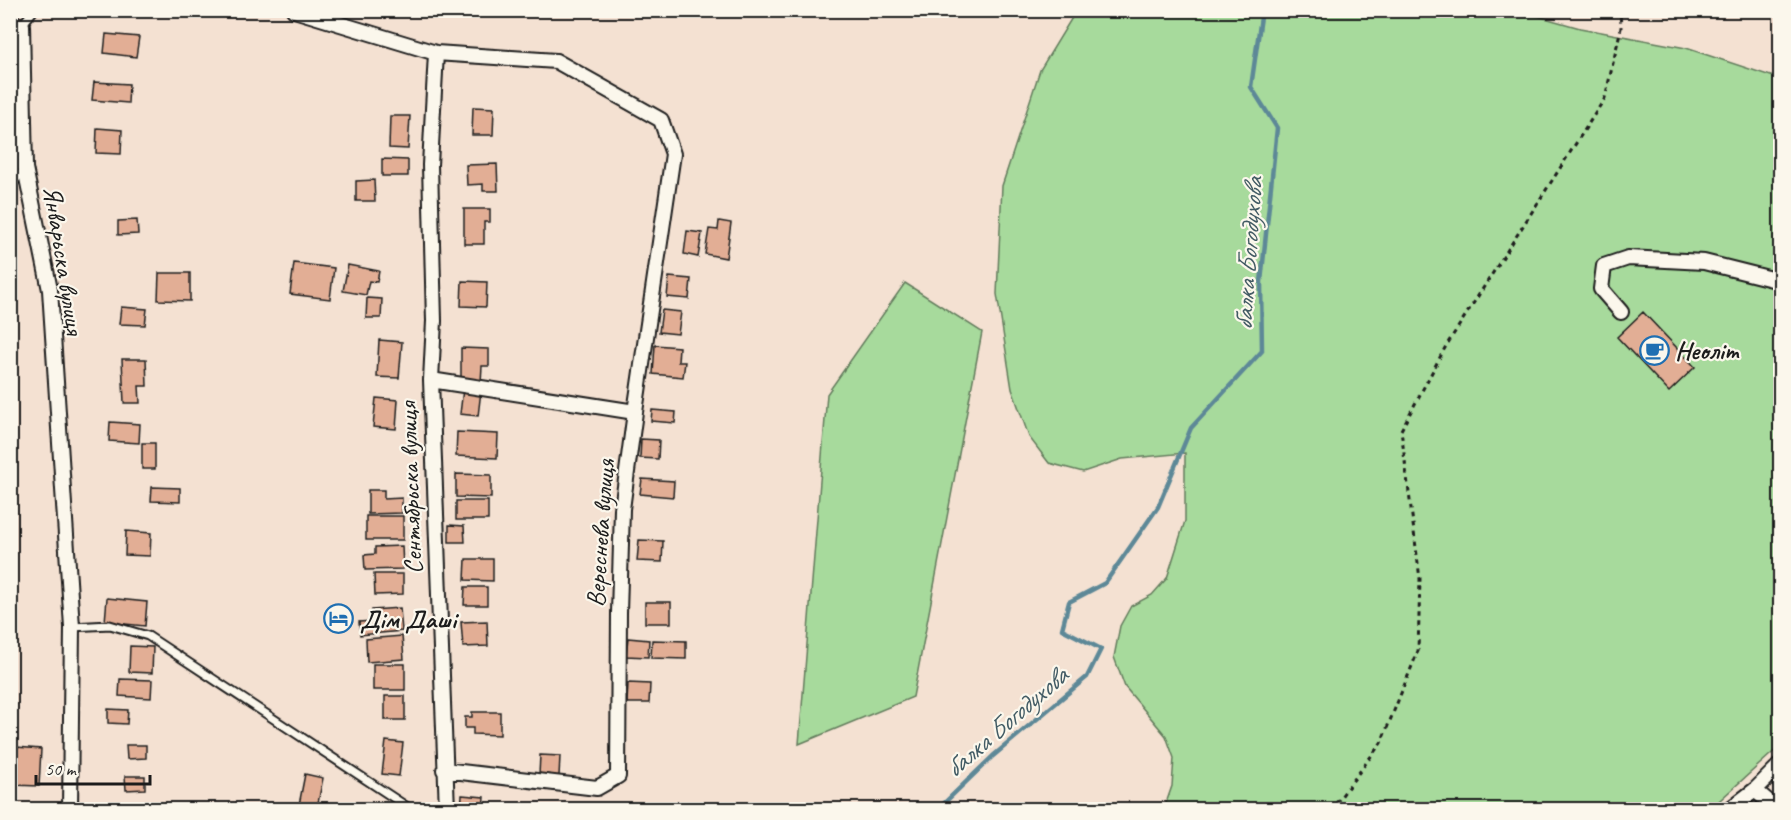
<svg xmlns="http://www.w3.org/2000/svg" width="1791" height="820" viewBox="0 0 1791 820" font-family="Caveat,sans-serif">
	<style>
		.green { fill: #a7da9c; stroke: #627b5c; stroke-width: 1.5 }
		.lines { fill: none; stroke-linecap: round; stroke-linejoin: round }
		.stream { stroke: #5d8897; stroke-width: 4.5 }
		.building { fill: #e2ae95; stroke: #1c1c1c; stroke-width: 1.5 }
		.lane-casing { stroke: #1c1c1c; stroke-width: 11 }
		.street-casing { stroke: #1c1c1c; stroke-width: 18 }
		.path { stroke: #1c1c1c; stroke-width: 3; stroke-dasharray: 4.5 4.5; stroke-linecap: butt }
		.lane { stroke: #fbf7ec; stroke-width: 7 }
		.street { stroke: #fbf7ec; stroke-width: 14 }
		.labels { text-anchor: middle; stroke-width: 4.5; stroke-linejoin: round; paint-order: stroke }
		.street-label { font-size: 26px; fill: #1c1c1c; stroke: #fbf7ec }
		.poi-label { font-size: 26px; font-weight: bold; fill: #1c1c1c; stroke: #fbf7ec; text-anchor: start }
		.water-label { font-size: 27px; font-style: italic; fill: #425b64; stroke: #fbf7ec }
	</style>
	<rect width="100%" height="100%" fill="#f4e1d2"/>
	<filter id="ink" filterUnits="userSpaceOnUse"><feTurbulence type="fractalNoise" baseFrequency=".0167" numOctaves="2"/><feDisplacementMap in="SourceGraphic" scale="12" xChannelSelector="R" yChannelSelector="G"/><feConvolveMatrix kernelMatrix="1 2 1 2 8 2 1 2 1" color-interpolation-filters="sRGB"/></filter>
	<g filter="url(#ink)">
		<!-- green -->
		<path class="green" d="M1076 11H1520L1580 28 1686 48 1780 79V746L1710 809H1164L1172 786 1174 758 1166 736 1125 687 1114 657 1120 626 1131 606 1152 595 1167 578 1185 521V453L1122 459 1083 472 1049 463 1029 437 1012 389 997 294 1002 186 1040 70Z
			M905 283 982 332 913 697 799 744 827 394Z"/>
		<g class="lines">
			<!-- stream -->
			<path class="stream" d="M937 810 993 756 1087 677 1101 649 1062 629 1069 602 1105 583 1158 507 1191 428 1262 351 1261 282 1277 128 1251 87 1262 10"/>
		</g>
		<!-- building -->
		<path class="building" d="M106 34 139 37 136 57 104 53Z
			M94 82 129 84 128 103 92 100Z
			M473 107 494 108 493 135H472Z
			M390 116H410L408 149 389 148Z
			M97 128 122 130 121 154 96 153Z
			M382 159 408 160V176H382Z
			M497 164 498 191H483V184L467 185 466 165Z
			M374 180 375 201H356V181Z
			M464 209H490V222H484V244H464Z
			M137 220 138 234 118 235V221Z
			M719 221 731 223 726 258 705 254 709 229 718 230Z
			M687 231 702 233 698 257 684 254Z
			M294 263 334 268 330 299 290 294Z
			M348 265 379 271 377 282 369 281 366 295 343 291Z
			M159 273H190V301L158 300Z
			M669 277 691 279 689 299 667 297Z
			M462 281 487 282 486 307 461 306Z
			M367 298 382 299 381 318H366Z
			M121 307 147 309 145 325 119 324Z
			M662 310 681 312 678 334 659 332Z
			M1643 312 1695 367 1669 392 1617 337Z
			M379 340 402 342 399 378 377 377Z
			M655 345 679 347 678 362H685L683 377 653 374Z
			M461 348 489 349V366H482L481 382 461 381Z
			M122 359H146L147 386H139L140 403H124Z
			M463 389 481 391 478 416 460 414Z
			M376 398 398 400 396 429 373 427Z
			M652 410 676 412 675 423 651 421Z
			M110 422 140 424 139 443 109 441Z
			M457 432 498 434 497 458 456 456Z
			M641 439 659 440 658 459 640 458Z
			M142 443H155V469H142Z
			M456 474 491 475V498L456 497Z
			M642 479 674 481 673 497 640 494Z
			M152 487 180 488V502L151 501Z
			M368 490H384V499L402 498V513L368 514Z
			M456 501H488V520H456Z
			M366 516H403V540H366Z
			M449 525 464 526 465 542H449Z
			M126 531 151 533 150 556 125 555Z
			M639 540 663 541 662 562 637 561Z
			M402 546 403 569 365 570 364 555 375 554V547Z
			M466 559H493V581L465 580Z
			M374 574H403V594L375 595Z
			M465 587H487V605H464Z
			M107 598 147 602 145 626 105 622Z
			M645 602H671V623H645Z
			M400 608 402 631 360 635 359 622 373 621 372 610Z
			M487 621 488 646 463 647 461 622Z
			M402 636 404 659 367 662 366 639Z
			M628 638 649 640 648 657 626 656Z
			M652 640 686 641V659L651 658Z
			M130 646 153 647 152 673 129 672Z
			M373 664H405V690H373Z
			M120 679 152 680 151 698 119 696Z
			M628 683 650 684 649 703H627Z
			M385 696H405V720H385Z
			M108 709 128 710 127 724 108 723Z
			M472 712H500V735L473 734V728H465V717H472Z
			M386 741 403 743 399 776 382 774Z
			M126 745H146V758L127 759Z
			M16 747 41 749 39 786 13 785Z
			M540 755 560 756 559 776 539 775Z
			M305 774 323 778 317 808 299 805Z
			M125 776H145V789L126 790Z
			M462 795 484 797 483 810H461Z
			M157 804V810H137V805Z"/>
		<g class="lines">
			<defs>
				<path id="lane" d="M10 14 22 25 34 10
					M10 187 25 168
					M72 627 110 625 148 636 412 810"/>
				<path id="street" d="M294 10 436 53 556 61 661 120 673 154 635 412 622 509 619 613 618 776 597 788 444 770
					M22 25 25 168 50 290 72 627 70 810
					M436 53 430 165 434 321 431 380 447 810
					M1621 312 1601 289 1604 266 1628 258 1704 262 1780 281
					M431 380 635 412
					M1755 790 1778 810
					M1729 810 1755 790 1780 765"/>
			</defs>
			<!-- lane casing -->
			<use href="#lane" class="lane-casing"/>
			<!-- street casing -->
			<use href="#street" class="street-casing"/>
			<!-- path -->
			<path class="path" d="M1331 810 1381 743 1418 651 1420 579 1401 430 1446 346 1605 98 1621 28 1620 10"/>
			<!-- lane -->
			<use href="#lane" class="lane"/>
			<!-- street -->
			<use href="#street" class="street"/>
		</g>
	</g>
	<!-- icons -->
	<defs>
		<symbol id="cafe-ring" viewBox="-11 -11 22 22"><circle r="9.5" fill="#fbf7ec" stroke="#1f6fb2" stroke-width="1.5"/><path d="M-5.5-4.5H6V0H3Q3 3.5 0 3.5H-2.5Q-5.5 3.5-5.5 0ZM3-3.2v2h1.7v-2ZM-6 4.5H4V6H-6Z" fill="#1f6fb2"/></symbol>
		<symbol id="hotel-ring" viewBox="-11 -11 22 22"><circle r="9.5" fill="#fbf7ec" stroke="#1f6fb2" stroke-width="1.5"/><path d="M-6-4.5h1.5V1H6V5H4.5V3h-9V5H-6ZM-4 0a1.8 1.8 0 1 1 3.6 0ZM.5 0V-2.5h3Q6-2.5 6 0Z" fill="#1f6fb2"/></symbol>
	</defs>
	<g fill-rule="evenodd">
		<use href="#cafe-ring" x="1638" y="334" width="33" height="33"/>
		<use href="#hotel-ring" x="322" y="602" width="33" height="33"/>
	</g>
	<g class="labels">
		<!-- street labels -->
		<g class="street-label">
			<text transform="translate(64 260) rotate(81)" y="9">Январьска вулиця</text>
			<text transform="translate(410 488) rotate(-92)" y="9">Сентябрьска вулиця</text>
			<text transform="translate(600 533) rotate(-86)" y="9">Вереснева вулиця</text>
		</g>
		<!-- poi labels -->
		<g class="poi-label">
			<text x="1675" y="359">Неоліт</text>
			<text x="360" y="628">Дім Даші</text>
		</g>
		<!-- water labels -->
		<g class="water-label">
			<text transform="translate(1248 254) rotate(-86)" y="9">балка Богодухова</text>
			<text transform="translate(1006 722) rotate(-41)" y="9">балка Богодухова</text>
		</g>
	</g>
	<!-- margin -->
	<rect width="1791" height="820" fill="none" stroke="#fbf7ec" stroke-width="36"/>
	<rect x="18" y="18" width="1755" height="784" fill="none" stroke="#1c1c1c" stroke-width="2" filter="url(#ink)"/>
	<!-- scale -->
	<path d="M36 775v9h114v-9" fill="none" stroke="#1c1c1c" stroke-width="3"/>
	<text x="45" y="775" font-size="18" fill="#1c1c1c" stroke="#fbf7ec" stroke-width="4.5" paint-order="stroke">50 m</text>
</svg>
